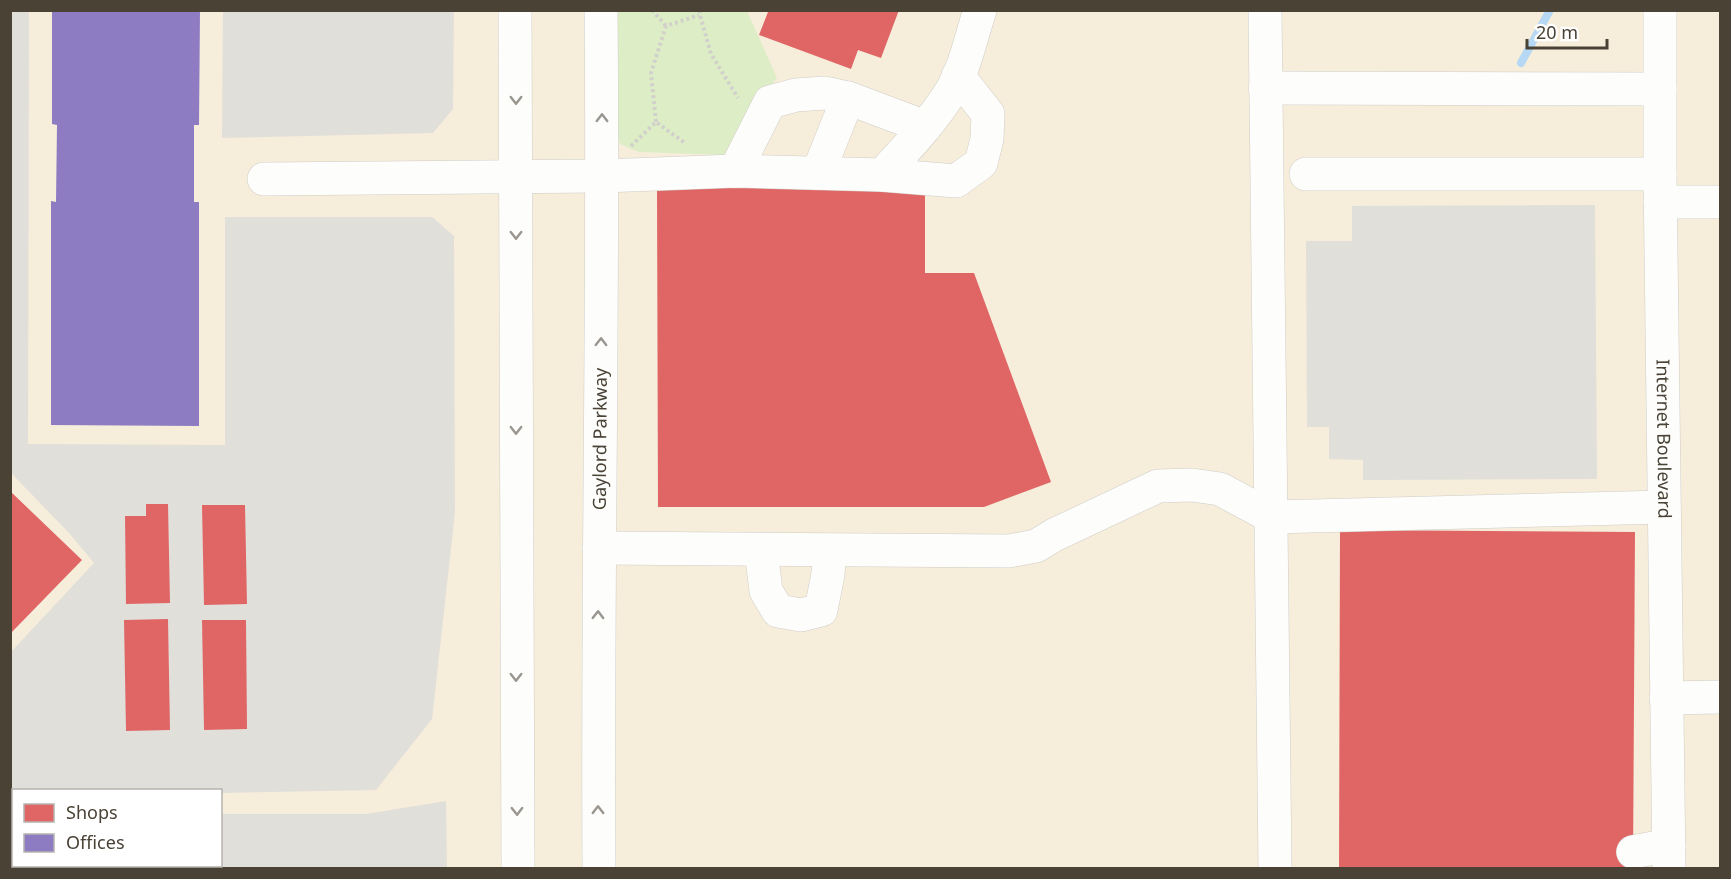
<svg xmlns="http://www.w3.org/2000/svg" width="1731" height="879" viewBox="0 0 1731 879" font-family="'Noto Sans',sans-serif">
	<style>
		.commercial { fill: #f6eddb; fill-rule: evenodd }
		.green { fill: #ddeec7 }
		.parking { fill: #e1dfda }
		.shops { fill: #e06666 }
		.offices { fill: #8e7cc3 }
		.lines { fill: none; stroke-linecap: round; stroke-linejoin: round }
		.stream { stroke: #b6d8f4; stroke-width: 8 }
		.minor-casing { stroke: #d0cdc7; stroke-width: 34 }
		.path { stroke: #d2d0ca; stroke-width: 4; stroke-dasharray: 3 3; stroke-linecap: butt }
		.minor { stroke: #fdfdfc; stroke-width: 33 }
		.oneway { stroke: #9a968f }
		.labels { text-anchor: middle; stroke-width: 6; stroke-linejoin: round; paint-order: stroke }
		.street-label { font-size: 18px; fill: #494235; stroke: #fff }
	</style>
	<rect width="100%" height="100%" fill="#f2f0ea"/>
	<!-- commercial -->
	<path class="commercial" d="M10 11H1720V868H11ZM14 790H220V866H14Z"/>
	<!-- green -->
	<path class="green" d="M617 11H747L777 78 765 93 754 156 639 152 620 144 617 129Z"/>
	<!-- parking -->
	<path class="parking" d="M29 10 28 444 225 445V217H432L454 236 455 512 432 719 376 790 221 793 220 790H19L11 788 10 653 94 563 70 534 11 473 10 11Z
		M223 11H454L453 109 433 133 222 138Z
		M1595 205 1597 479 1363 480V460L1329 459V427H1307L1306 241H1352V206Z
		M446 801 447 868H11V813H13L14 866H220L221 814H366Z"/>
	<!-- shops -->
	<path class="shops" d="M763 10H899L881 58 858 50 851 69 759 35 768 12Z
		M657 187H925V273H974L1051 482 984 507H658Z
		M10 491 82 560 10 634Z
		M146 504H168L170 603 126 604 125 516H146Z
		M202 505H245L247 604 204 605Z
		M1340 530 1635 532 1633 868H1339Z
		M168 619 170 730 126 731 124 620Z
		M202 620H246L247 729 204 730Z"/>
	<!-- offices -->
	<path class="offices" d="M52 10H200L199 125H194V202H199V426L51 425V201L56 202 57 125 52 124Z"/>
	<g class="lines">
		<!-- stream -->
		<path class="stream" d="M1521 63 1550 10"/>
		<defs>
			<g id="minor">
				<path d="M515 10 518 868"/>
				<path d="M1265 10 1275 868"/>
				<path id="s1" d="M1660 10V174L1669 868"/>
				<path d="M1265 88 1660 89"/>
				<path d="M735 171 770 102 796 95 825 93 848 98 925 127"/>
				<path d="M818 173 848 98"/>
				<path d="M1306 174H1660"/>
				<path d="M882 175C906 149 931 123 950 93 965 69 971 37 980 10"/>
				<path d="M264 179 603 176 735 171 882 175 956 181 981 163 987 139 988 114 958 76"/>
				<path d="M1660 202H1720"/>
				<path d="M599 548 1009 551 1036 546 1054 535 1158 486 1192 485 1220 489 1272 517 1664 507"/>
				<path d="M761 550 766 591 778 611 801 615 821 610 828 574 830 550"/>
				<path d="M1666 698 1720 697"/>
				<path d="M1633 852 1669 845"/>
				<path id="s2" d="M599 868C597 582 604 297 601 10"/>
			</g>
		</defs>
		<!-- minor casing -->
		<use href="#minor" class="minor-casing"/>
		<!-- path -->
		<path class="path" d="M652 10 666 26
			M700 10V15L711 54 738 98
			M656 122 651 73 666 26 699 15
			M631 146 656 122 685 143"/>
		<!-- minor -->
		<use href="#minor" class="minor"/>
	</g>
	<!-- one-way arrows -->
	<defs><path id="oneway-chevron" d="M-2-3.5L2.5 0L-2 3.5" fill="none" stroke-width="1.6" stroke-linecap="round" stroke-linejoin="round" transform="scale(1.5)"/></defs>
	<g class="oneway">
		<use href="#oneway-chevron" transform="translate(516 100) rotate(90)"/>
		<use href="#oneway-chevron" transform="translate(602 118) rotate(-90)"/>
		<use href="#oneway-chevron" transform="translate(516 235) rotate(90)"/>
		<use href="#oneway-chevron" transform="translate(601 342) rotate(-89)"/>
		<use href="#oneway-chevron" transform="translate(516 430) rotate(90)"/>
		<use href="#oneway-chevron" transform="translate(598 615) rotate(-89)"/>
		<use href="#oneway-chevron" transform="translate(516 677) rotate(90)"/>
		<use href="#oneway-chevron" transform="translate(598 810) rotate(-90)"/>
		<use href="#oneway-chevron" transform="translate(517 811) rotate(89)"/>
	</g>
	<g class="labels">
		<!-- street labels -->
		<g class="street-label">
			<text dy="6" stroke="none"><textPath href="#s2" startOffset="429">Gaylord Parkway</textPath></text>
			<text dy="6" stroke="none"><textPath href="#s1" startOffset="429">Internet Boulevard</textPath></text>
		</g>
	</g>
	<!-- border -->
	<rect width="1731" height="879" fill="none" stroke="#494235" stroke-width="24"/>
	<!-- legend -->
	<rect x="12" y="789" width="210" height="78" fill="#ffffff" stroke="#b6b3ae" stroke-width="1.5"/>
	<rect x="24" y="804" width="30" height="18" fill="#e06666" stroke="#b6b3ae" stroke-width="1.5"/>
	<text x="66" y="819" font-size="18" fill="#494235">Shops</text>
	<rect x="24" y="834" width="30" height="18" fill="#8e7cc3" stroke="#b6b3ae" stroke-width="1.5"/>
	<text x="66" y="849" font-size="18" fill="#494235">Offices</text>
	<!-- scale -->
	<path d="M1527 39v9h80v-9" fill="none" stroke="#494235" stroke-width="3"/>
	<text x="1536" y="39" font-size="18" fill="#494235" stroke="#ffffff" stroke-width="4.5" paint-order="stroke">20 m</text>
</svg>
